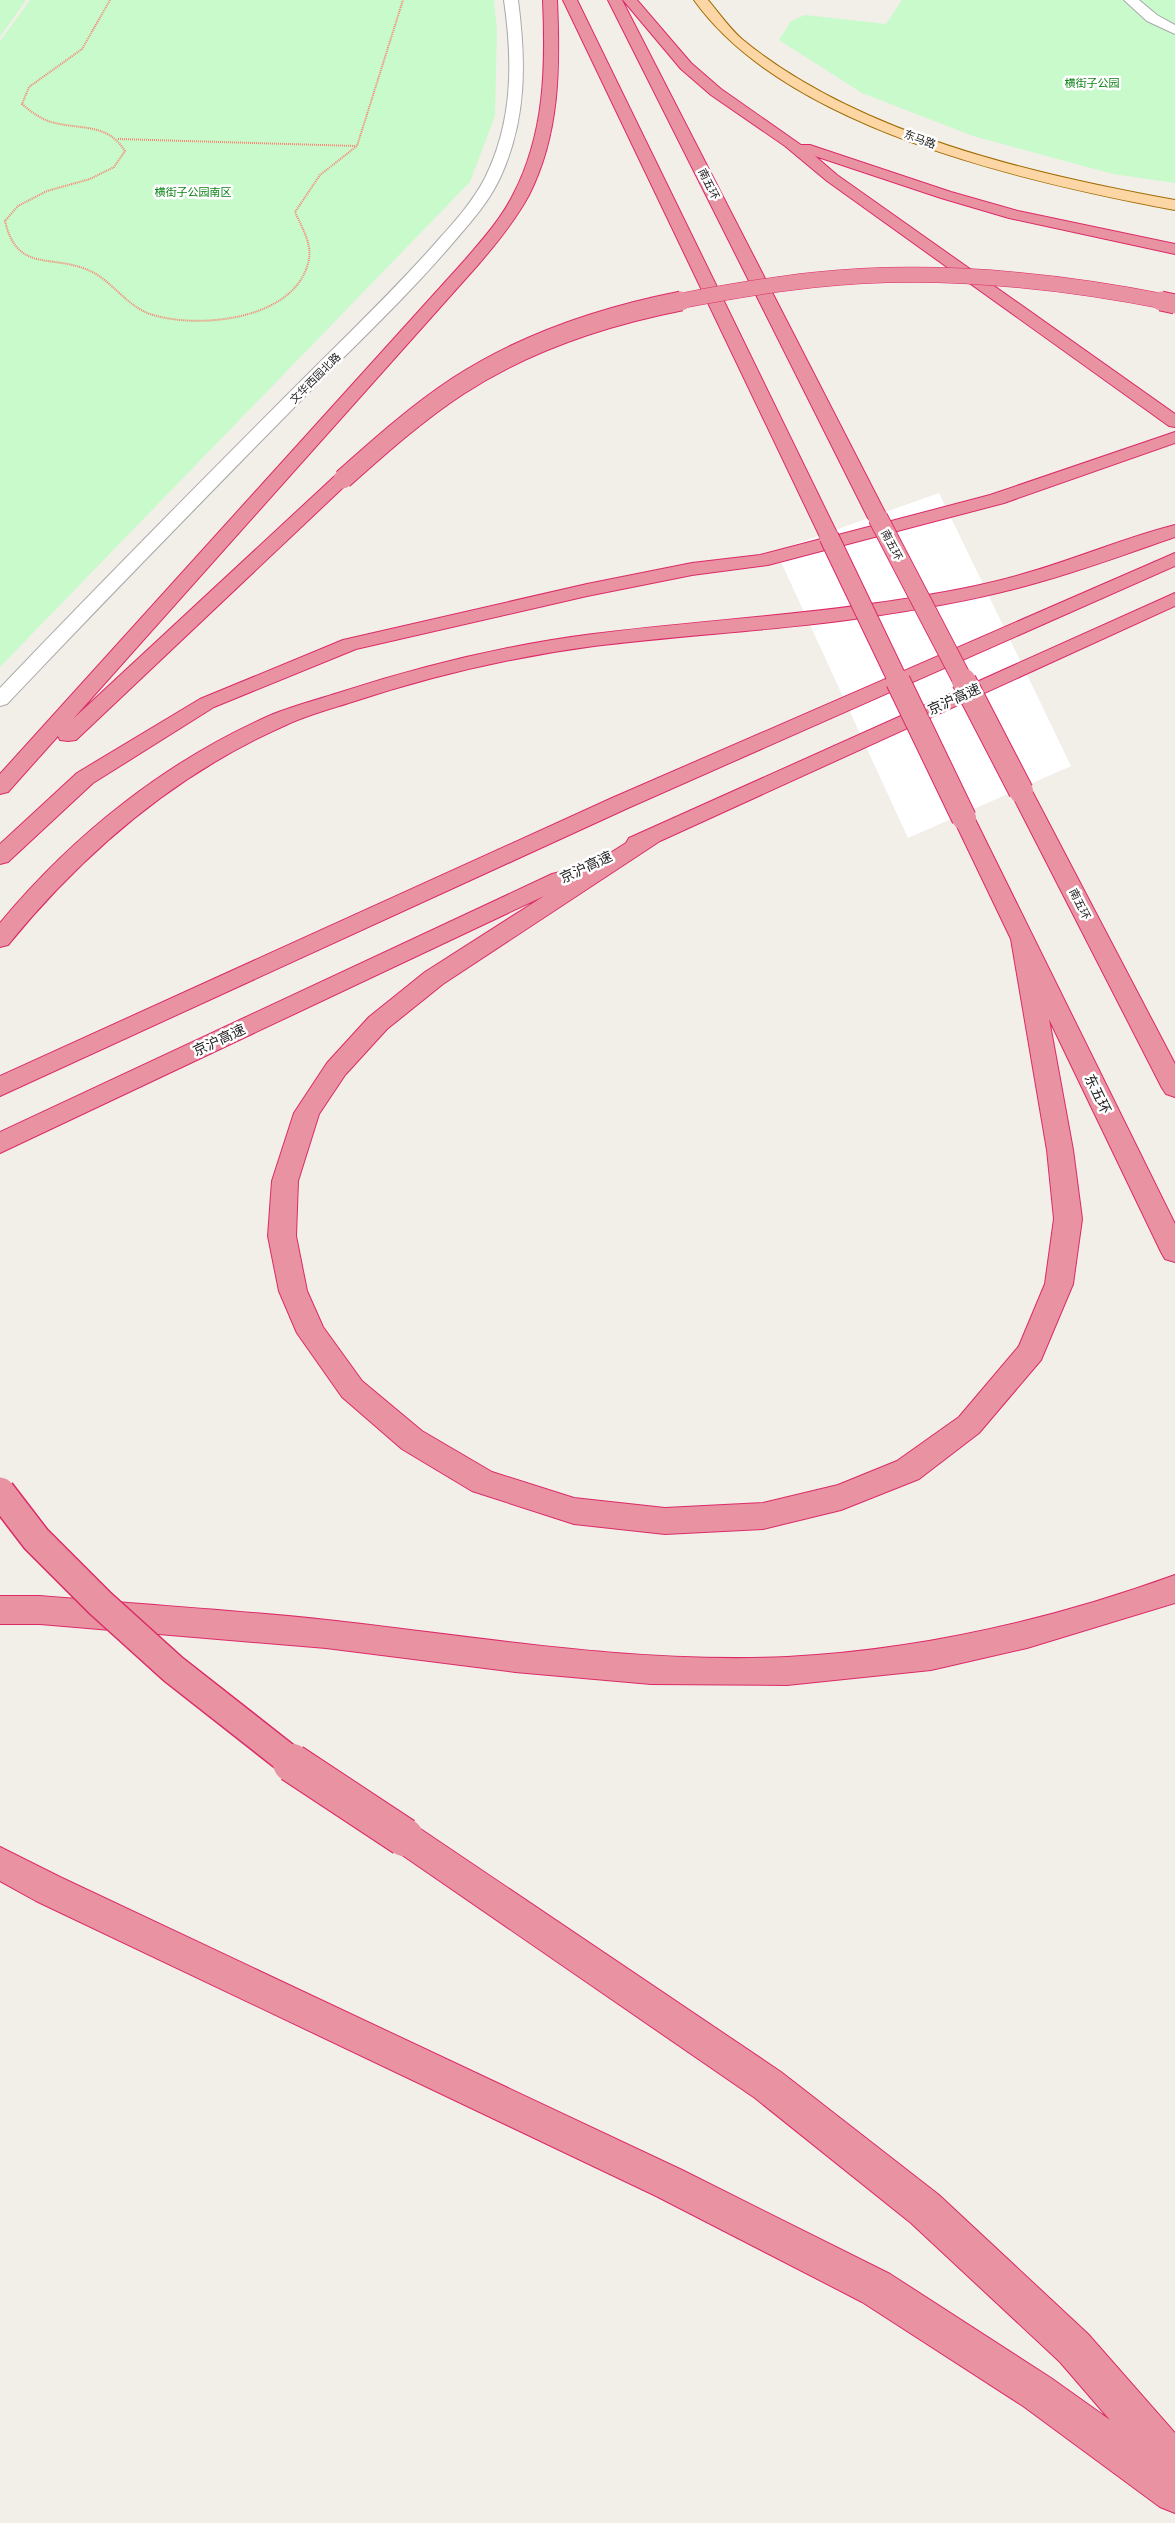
<svg xmlns="http://www.w3.org/2000/svg" width="1175" height="2523" viewBox="0 0 1175 2523" font-family="'Source Sans 3','Noto Sans SC',sans-serif">
	<style>
		.park { fill: #c8facc }
		.pier { fill: #fff }
		.lines { fill: none; stroke-linecap: round; stroke-linejoin: round }
		.minor-casing { stroke: #a9a9a9; stroke-width: 2 }
		.major-casing { stroke: #a06b00; stroke-width: 2 }
		.highway-casing { stroke: #dc2a67; stroke-width: 2 }
		.path { stroke: #fa8072; stroke-width: 2; stroke-dasharray: 1 1; stroke-linecap: butt }
		.minor { fill: #fff; fill-rule: evenodd }
		.major { fill: #fcd6a4; fill-rule: evenodd }
		.highway { fill: #e892a2; fill-rule: evenodd }
		.highway-bridge-far4-casing { stroke: #dc2a67; stroke-width: 16; stroke-linecap: butt }
		.highway-bridge-far3-casing { stroke: #dc2a67; stroke-width: 21; stroke-linecap: butt }
		.highway-bridge-far2-casing { stroke: #dc2a67; stroke-width: 26; stroke-linecap: butt }
		.highway-bridge-far1-casing { stroke: #dc2a67; stroke-width: 32; stroke-linecap: butt }
		.highway-bridge-casing { stroke: #dc2a67; stroke-width: 40; stroke-linecap: butt }
		.highway-bridge-far4 { stroke: #e892a2; stroke-width: 15 }
		.highway-bridge-far3 { stroke: #e892a2; stroke-width: 19 }
		.highway-bridge-far2 { stroke: #e892a2; stroke-width: 24 }
		.highway-bridge-far1 { stroke: #e892a2; stroke-width: 29 }
		.highway-bridge { stroke: #e892a2; stroke-width: 38 }
		.labels { text-anchor: middle; stroke-width: 5; stroke-linejoin: round; paint-order: stroke }
		.far-park-label { font-size: 11px; fill: #0c8416; stroke: #fff }
		.far-street-label { font-size: 11px; fill: #222; stroke: #fff }
		.street-label { font-size: 14px; fill: #222; stroke: #fff }
	</style>
	<rect width="100%" height="100%" fill="#f2efe9"/>
	<!-- park -->
	<path class="park" d="M0 0H26L0 37Z
		M30 0H494L497 31 495 116 470 182 0 667V41Z
		M902 0H1175V183L1113 174 973 136 862 93 779 40 791 21 805 15 886 24Z"/>
	<!-- pier -->
	<path class="pier" d="M939 493 1071 766 908 838 776 551Z"/>
	<g class="lines">
		<defs>
			<path id="minor" d="M504 0H518C526 61 527 120 500 178 489 202 470 223 452 244 411 292 365 336 320 381 215 488 110 595 7 704L0 706V688C102 581 205 477 309 373 353 329 398 286 439 239 456 220 473 201 485 178 513 121 513 62 504 0Z
				M1124 0H1139L1157 15 1175 25V34L1147 21Z"/>
			<path id="major" d="M694 0H708C719 13 730 29 743 40 858 134 1031 174 1175 200V210C1026 182 786 129 694 0Z"/>
			<path id="highway" d="M543 0H557C560 67 560 134 529 195 515 221 496 244 477 266L73 719 336 475H350L352 479 76 740 68 741 60 740 58 736 8 792 0 794V774L465 260C483 239 501 219 513 195 545 134 546 67 543 0Z
				M563 0H577L838 535 990 495 1175 432V443L1004 503 768 565 692 575 587 596 356 649 214 707 93 783 8 862 0 864V844L77 773 200 699 343 640 587 584 692 563 760 555 821 539Z
				M608 0H622L888 518 885 522H871L868 518Z
				M623 0H637L691 63 721 89 801 145H810L951 192 1018 211 1175 244V254L1009 218 941 198 815 156 837 175 1175 414V427L1169 426 827 181 785 146 711 95 681 69Z
				M1175 525V537C1129 553 1083 570 1036 583 976 600 915 610 854 619 768 631 680 635 594 646 511 657 431 676 352 702 330 709 307 715 286 725 175 774 84 852 8 945L0 947V923C73 835 166 761 271 715 293 706 316 700 338 693 421 666 506 645 593 634 694 621 797 616 898 600 940 593 982 586 1023 574 1074 560 1123 538 1175 525Z
				M1175 553V566L628 808 0 1096V1076L612 798Z
				M1175 593V606L660 841 443 984 387 1029 345 1075 319 1114 298 1181 296 1236 307 1291 323 1327 362 1381 422 1431 492 1472 574 1498 665 1508 763 1503 838 1485 897 1461 959 1417 1019 1346 1045 1284 1054 1219 1047 1150 1011 939 953 818 956 813 964 811 972 813 1175 1224V1262L1165 1259 1161 1252 1049 1019 1073 1150 1082 1219 1073 1284 1041 1360 979 1433 919 1479 841 1510 763 1529 665 1534 574 1524 472 1491 402 1449 342 1397 297 1333 279 1291 268 1236 272 1181 294 1113 327 1063 369 1017 425 972 544 896 0 1153V1132L552 874 560 872 568 874 571 878 626 843 629 838Z
				M1021 784 1029 786 1032 791 1175 1064V1097L1166 1094 1162 1088 1010 791 1013 786Z
				M1175 1575V1603L1027 1648 931 1670 787 1685 651 1684 515 1672 326 1648 40 1624H0V1596H40C136 1604 232 1610 327 1620 480 1637 633 1664 787 1657 919 1650 1051 1620 1175 1575Z
				M404 1821 416 1826 781 2072 939 2195 1088 2334 1175 2433V2513L1160 2507 1023 2406 862 2302 656 2196 36 1901 0 1881V1847L60 1877 682 2170 890 2274 1051 2378 1110 2420 1060 2362 911 2223 755 2098 392 1848 387 1837 392 1826Z"/>
		</defs>
		<!-- minor casing -->
		<use href="#minor" class="minor-casing"/>
		<!-- major casing -->
		<use href="#major" class="major-casing"/>
		<!-- highway casing -->
		<use href="#highway" class="highway-casing"/>
		<!-- path -->
		<path class="path" d="M110 0 82 49 29 87 22 104C30 111 38 117 48 121 78 131 106 121 125 151L114 167 90 179 47 191 18 206 5 221C17 273 51 254 88 270 112 280 125 305 150 314 198 330 298 320 309 259 312 243 301 226 295 212L320 175 357 146 403 0
			M118 139 356 146"/>
		<!-- minor -->
		<use href="#minor" class="minor"/>
		<!-- major -->
		<use href="#major" class="major"/>
		<!-- highway -->
		<use href="#highway" class="highway"/>
		<defs>
			<path id="highway-bridge-far4" d="M675 302C721 293 767 285 813 280 932 267 1051 279 1167 302"/>
			<path id="highway-bridge-far3" d="M1161 301 1175 304
				M343 479C380 446 417 413 458 386 524 343 605 316 681 301
				M878 518 964 683
				M829 537 899 683"/>
			<path id="highway-bridge-far2" d="M898 681 964 818
				M964 681 1021 791"/>
			<path id="highway-bridge-far1" d="M0 1492 36 1539 100 1603 173 1669 294 1764"/>
			<path id="highway-bridge" d="M292 1763 404 1837"/>
		</defs>
		<!-- highway-bridge-far4 casing -->
		<use href="#highway-bridge-far4" class="highway-bridge-far4-casing"/>
		<!-- highway-bridge-far3 casing -->
		<use href="#highway-bridge-far3" class="highway-bridge-far3-casing"/>
		<!-- highway-bridge-far2 casing -->
		<use href="#highway-bridge-far2" class="highway-bridge-far2-casing"/>
		<!-- highway-bridge-far1 casing -->
		<use href="#highway-bridge-far1" class="highway-bridge-far1-casing"/>
		<!-- highway-bridge casing -->
		<use href="#highway-bridge" class="highway-bridge-casing"/>
		<!-- highway-bridge-far4 -->
		<use href="#highway-bridge-far4" class="highway-bridge-far4"/>
		<!-- highway-bridge-far3 -->
		<use href="#highway-bridge-far3" class="highway-bridge-far3"/>
		<!-- highway-bridge-far2 -->
		<use href="#highway-bridge-far2" class="highway-bridge-far2"/>
		<!-- highway-bridge-far1 -->
		<use href="#highway-bridge-far1" class="highway-bridge-far1"/>
		<!-- highway-bridge -->
		<use href="#highway-bridge" class="highway-bridge"/>
	</g>
	<g class="labels">
		<!-- far-park labels -->
		<g class="far-park-label">
			<text x="1092" y="87">横街子公园</text>
			<text x="193" y="196">横街子公园南区</text>
		</g>
		<!-- far-street labels -->
		<g class="far-street-label">
			<text transform="translate(920 139) rotate(20)" y="4">东马路</text>
			<text transform="translate(709 184) rotate(63)" y="4">南五环</text>
			<text transform="translate(315 378) rotate(-45)" y="4">文华西园北路</text>
			<text transform="translate(892 545) rotate(62)" y="4">南五环</text>
			<text transform="translate(1080 904) rotate(63)" y="4">南五环</text>
		</g>
		<!-- street labels -->
		<g class="street-label">
			<text transform="translate(954 699) rotate(-24)" y="5">京沪高速</text>
			<text transform="translate(586 867) rotate(-25)" y="5">京沪高速</text>
			<text transform="translate(219 1040) rotate(-25)" y="5">京沪高速</text>
			<text transform="translate(1098 1094) rotate(64)" y="5">东五环</text>
		</g>
	</g>
</svg>
